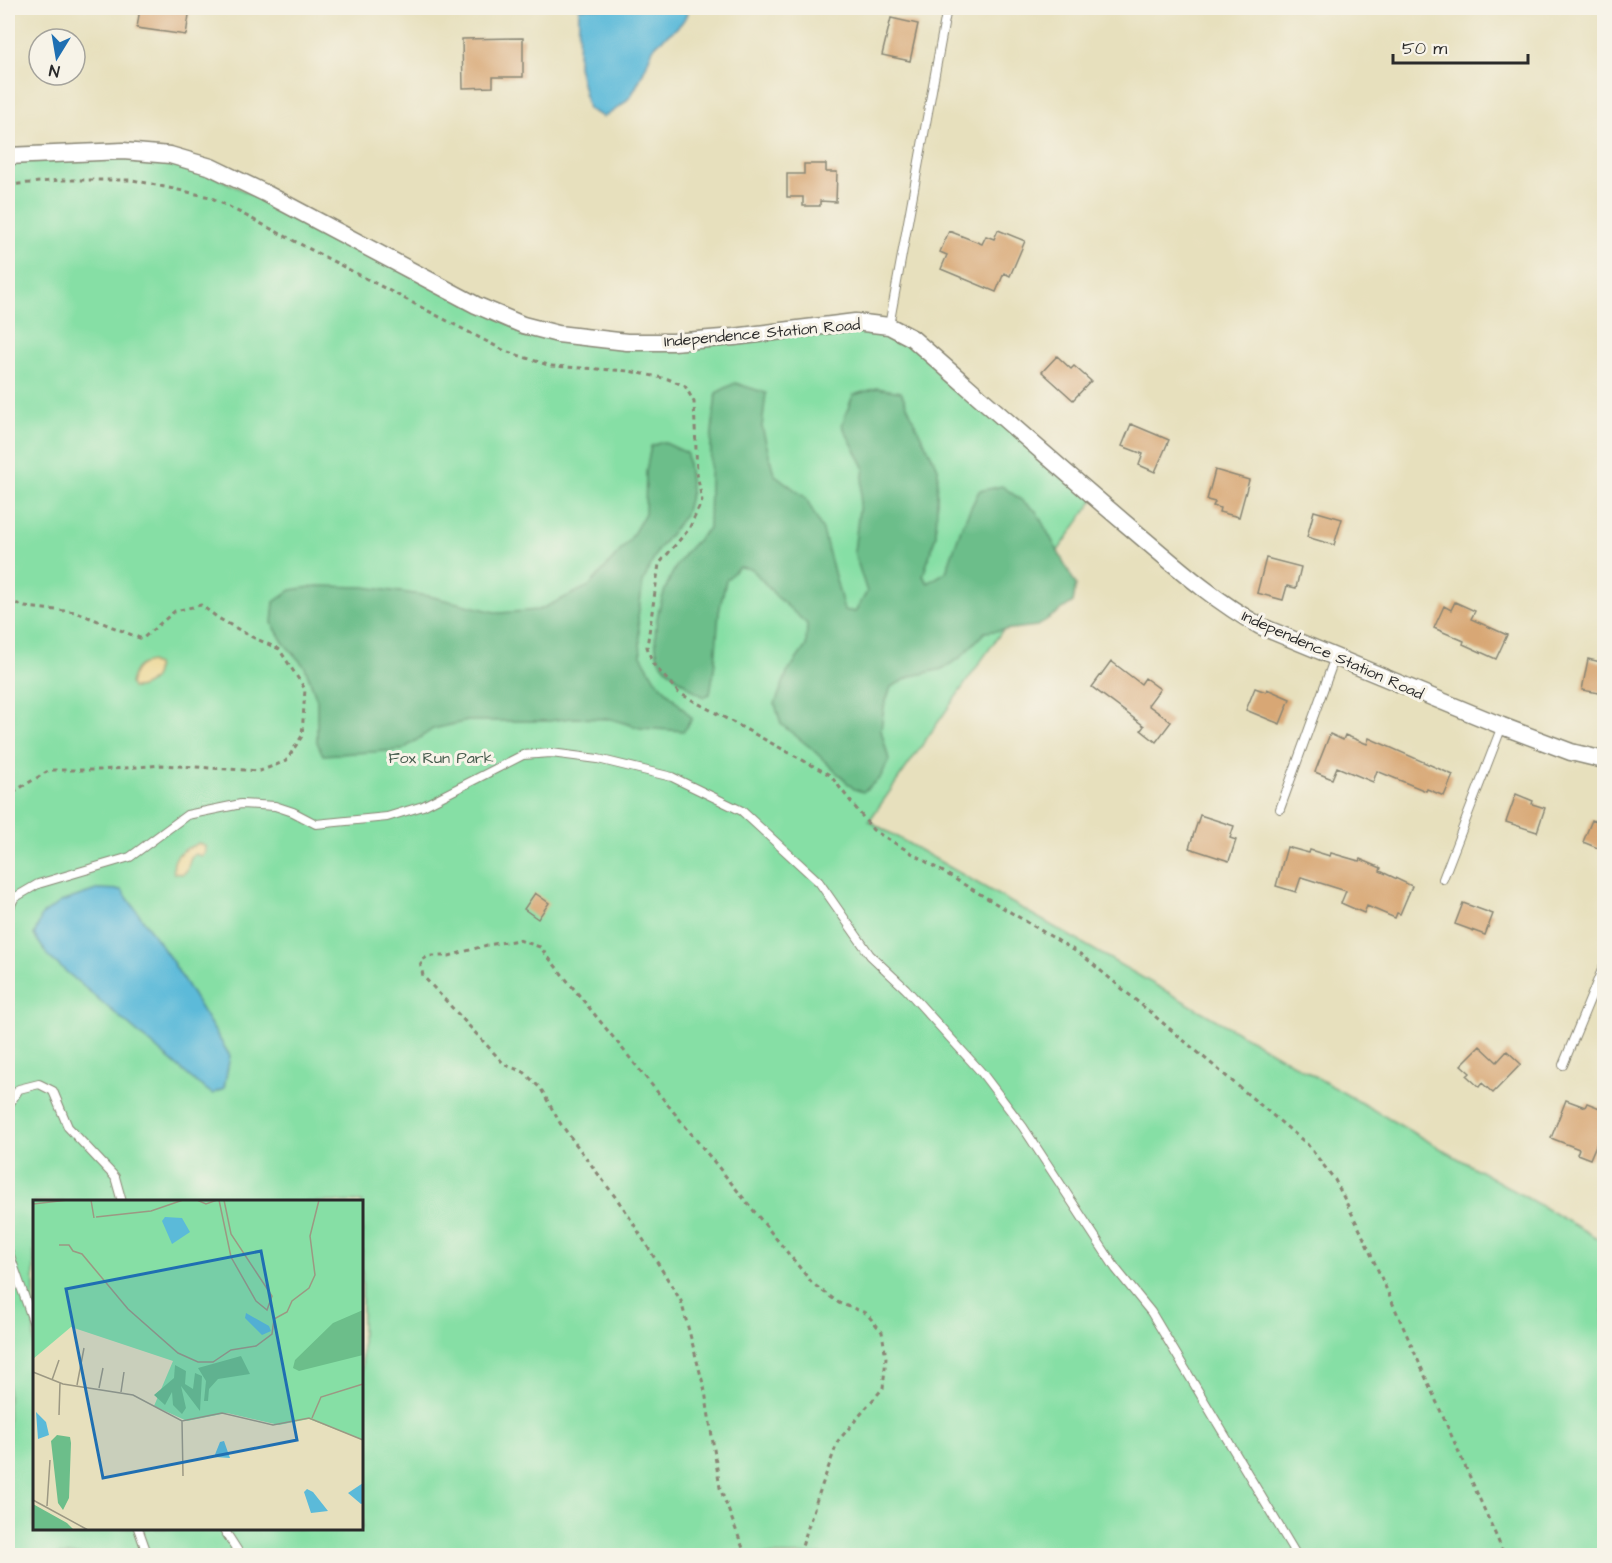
<svg xmlns="http://www.w3.org/2000/svg" width="1612" height="1563" viewBox="0 0 1612 1563" font-family="'Architects Daughter',sans-serif">
	<style>
		.green { fill: #86dfa5; stroke: #588568; stroke-width: 1.5; fill-rule: evenodd }
		.forest { fill: #6cbe8a; stroke: #4c745a; stroke-width: 1.5 }
		.sand { fill: #eeda9e; stroke: #8c8264; stroke-width: 1.5 }
		.water { fill: #5bbad9; stroke: #437282; stroke-width: 1.5 }
		.building { fill: #d8a774 }
		.lines { fill: none; stroke-linecap: round; stroke-linejoin: round }
		.lane-casing { stroke: #898674; stroke-width: 10 }
		.street-casing { stroke: #898674; stroke-width: 19 }
		.path { stroke: #898674; stroke-width: 3; stroke-dasharray: 4.5 4.5; stroke-linecap: butt }
		.lane { stroke: #fff; stroke-width: 8 }
		.street { stroke: #fff; stroke-width: 16 }
		.labels { text-anchor: middle; stroke-width: 6; stroke-linejoin: round; paint-order: stroke }
		.street-label { font-size: 16px; fill: #2b2b2b; stroke: #f7f3e8 }
		.park-label { font-size: 16px; fill: #42584a; stroke: #f7f3e8 }
		.inset-road { fill: none; stroke: #9c9883; stroke-width: 1.5 }
		.view { fill: #1f6fb2; fill-opacity: 0.15; stroke: #1f6fb2; stroke-width: 3 }
		.inset-edge { fill: none; stroke: #2b2b2b; stroke-width: 3 }
	</style>
	<rect width="100%" height="100%" fill="#f7f3e8"/>
	<filter id="ink" filterUnits="userSpaceOnUse"><feTurbulence type="fractalNoise" baseFrequency=".0167" numOctaves="2"/><feDisplacementMap in="SourceGraphic" scale="12" xChannelSelector="R" yChannelSelector="G"/><feConvolveMatrix kernelMatrix="1 2 1 2 8 2 1 2 1" color-interpolation-filters="sRGB"/></filter>
	<filter id="wash" filterUnits="userSpaceOnUse"><feTurbulence type="fractalNoise" baseFrequency=".008" numOctaves="4" result="noise"/><feDisplacementMap in="SourceGraphic" scale="24" xChannelSelector="R" yChannelSelector="G"/><feGaussianBlur stdDeviation="1.35" result="paint"/><feColorMatrix in="noise" values="0 0 0 0 0 0 0 0 0 0 0 0 0 0 0 0 0 1.4 0 .05"/><feComposite in="paint" operator="in"/></filter>
	<g filter="url(#wash)">
		<rect width="100%" height="100%" fill="#e7e0bd"/>
		<!-- green -->
		<path class="green" d="M170 155 523 325 627 342 889 326 1095 498 869 821 1604 1242V1555H8V156ZM34 1202H362V1528H34Z"/>
		<!-- forest -->
		<path class="forest" d="M735 383 766 393 762 427 774 474 806 498 823 531 844 610 855 612 867 592 854 552 864 467 842 425 853 395 877 388 901 392 918 430 938 468 936 535 923 576 928 583 946 572 962 526 979 491 1002 486 1036 511 1076 585 1073 602 1037 626 985 632 960 658 942 669 912 676 891 687 884 707 881 730 889 760 880 778 863 792 854 789 811 748 781 724 775 704 787 673 806 646 807 624 776 596 752 569 739 567 726 580 719 612 715 663 710 694 703 697C693 690 662 669 658 657 649 627 665 580 683 556 690 546 701 537 709 528L711 442 716 393Z
			M663 442 687 453 691 492 685 515 658 550 643 582 638 617 641 655 654 678 692 718 684 731 640 728 611 719 572 718 549 721H468L433 729 402 750 323 755 317 742V700L305 667 283 642 272 623 274 602 291 590 317 586 364 587 429 596 499 613 539 610 589 586 629 541 645 513 646 471 651 446Z"/>
		<!-- sand -->
		<path class="sand" d="M150 662 156 665C159 679 145 689 132 688L130 684C133 671 137 664 150 662Z
			M199 843 205 846V853L202 856 195 854 191 857 187 870 183 874 174 873C170 853 187 849 199 843Z"/>
		<!-- water -->
		<path class="water" d="M579 8H688C686 27 667 33 655 46 651 51 649 58 647 64 634 92 632 102 603 117L588 109 578 66Z
			M99 889 122 890 172 961 230 1056 224 1088 213 1094 197 1083 49 957 34 935 42 915 61 902Z"/>
		<g id="blocks">
			<!-- building -->
			<path class="building" d="M140 8H190L186 35 137 28Z
				M891 18 918 24 910 61 882 55Z
				M523 38V77H493V87L463 88 462 39Z
				M804 164H826V172H837L836 202 820 201V206H803V197H787V174H804Z
				M998 230 1025 241 1010 276 1004 273 996 292 941 269 947 255 940 252 949 231 982 244 986 236 994 239Z
				M1057 356 1071 369 1074 366 1091 381 1073 400 1042 372Z
				M1131 424 1169 440 1155 472 1139 465 1143 454 1122 446Z
				M1215 470 1249 480 1239 517 1219 512 1220 508 1213 506 1215 502 1207 500Z
				M1314 511 1342 519 1334 545 1307 537Z
				M1266 558 1301 567 1296 588 1287 586 1283 600 1257 593Z
				M1455 602 1475 611 1471 619 1507 635 1496 659 1463 644 1464 641 1434 628 1444 606 1451 610Z
				M1588 659 1605 663V694L1582 690Z
				M1111 661 1141 684 1145 678 1160 689 1148 705 1171 722 1156 742 1141 730 1144 726 1092 687Z
				M1255 688 1266 692 1267 689 1290 699 1280 724 1246 710Z
				M1330 734 1343 740 1345 735 1367 744 1369 738 1453 775 1444 796 1427 789 1426 791 1377 771 1373 782 1337 767 1332 779 1315 772Z
				M1516 794 1533 801 1532 804 1545 808 1537 832 1506 822Z
				M1200 815 1234 826 1230 838 1236 840 1229 861 1189 848Z
				M1592 820 1605 825V851L1583 842Z
				M1287 847 1309 853 1310 850 1330 856 1331 853 1359 861 1360 859 1381 868 1380 871 1412 886 1400 914 1397 913 1395 918 1367 906 1364 913 1341 903 1346 891 1301 877 1296 892 1276 886Z
				M535 893 549 903 538 919 524 909Z
				M1463 903 1493 914 1485 935 1455 924Z
				M1480 1046 1497 1062 1507 1051 1521 1064 1493 1093 1482 1083 1479 1087 1467 1076 1470 1073 1461 1065Z
				M1566 1100 1585 1107 1587 1103 1605 1110V1124L1590 1159 1577 1154 1579 1149 1551 1138Z"/>
		</g>
	</g>
	<g filter="url(#ink)">
		<use href="#blocks" fill-opacity="0" stroke="#898674" stroke-width="1.5"/>
		<g class="lines">
			<defs>
				<path id="lane" d="M889 326 947 8
					M1280 809 1335 657
					M1443 879 1502 726
					M8 912 14 898 38 884 130 857 187 815 241 804 275 806 293 812 316 824 387 817 423 806 523 755 551 753 598 759 672 777 742 811 819 882 870 955 906 989 982 1073 1023 1127 1116 1269 1151 1312 1297 1556
					M1563 1065 1604 965
					M8 1106 19 1089 39 1084 53 1091 68 1127 115 1177 122 1202
					M8 1250 34 1324
					M138 1528 148 1556
					M223 1528 241 1556"/>
				<path id="street" d="M8 156 123 151 170 155 211 167 265 193 476 305 523 325 558 334 627 342H673L734 337 855 322 889 326 912 338C983 400 1054 463 1126 524 1169 560 1211 599 1260 626L1502 726 1571 752 1604 760"/>
			</defs>
			<!-- lane casing -->
			<use href="#lane" class="lane-casing"/>
			<!-- street casing -->
			<use href="#street" class="street-casing"/>
			<!-- path -->
			<path class="path" d="M8 185 61 180H133L210 197 505 351 551 366 629 371 668 379 685 386 694 402 697 473 702 501 689 529 659 564 647 647 653 664 679 693 830 775 873 830 1082 955 1307 1144 1335 1180 1361 1232 1505 1556
				M8 600 25 607 76 612 142 639 175 611 201 605 218 618 252 637 279 649 305 689 302 736 286 761 260 771 162 765 100 770H50L8 795
				M746 1556 720 1488 705 1391 681 1301 625 1210 560 1123 541 1089 524 1072 505 1065 423 976 420 961 429 956H449L487 945 519 940 540 947 813 1284 839 1303 866 1313 882 1332 886 1358 883 1388 838 1441 817 1499 799 1556"/>
			<!-- lane -->
			<use href="#lane" class="lane"/>
			<!-- street -->
			<use href="#street" class="street"/>
		</g>
	</g>
	<g class="labels">
		<!-- street labels -->
		<g class="street-label">
			<text transform="translate(762 332) rotate(-5)" y="6">Independence Station Road</text>
			<text transform="translate(1333 654) rotate(24)" y="6">Independence Station Road</text>
		</g>
		<!-- park labels -->
		<g class="park-label">
			<text x="441" y="763">Fox Run Park</text>
		</g>
	</g>
	<!-- overview -->
	<g transform="translate(33 1200)">
		<rect width="330" height="330" fill="#e7e0bd"/>
		<path d="M0 0H330V240L276 219 246 225 194 213 154 221 121 206 140 161 38 127 0 159Z" fill="#86dfa5"/>
		<path d="M330 110V155L266 171 260 168 262 160 300 123ZM208 156 217 174 185 179 176 189 175 201H171L173 181 165 168ZM142 165 153 171 152 184 160 189 162 173 169 176 167 211 148 186 153 208 149 214 140 205 139 192 132 205 121 195 141 178ZM24 235 37 237 38 243 36 298 30 310 25 303 18 241ZM0 304 34 323 41 330H0Z" fill="#6cbe8a"/>
		<path d="M132 17 149 18 157 32 139 44 129 21ZM213 113 236 126 238 131 229 135 212 118ZM3 212 13 222 16 235 5 239ZM191 241 197 258 181 257 187 242ZM330 283V303L328 304 315 293ZM274 289 280 292 295 311 278 313 271 292Z" fill="#5bbad9"/>
		<path class="inset-road" d="M58 0 61 18M164 0 173 4 184 0M186 0 198 57 223 101 234 110 239 96 198 34 191 0M0 4 35 0M63 17 118 11 150 0M26 45H36L40 51 49 54 95 109 145 153 165 162H180L198 150 223 146 239 134 241 119 254 112 259 101 276 88 282 75 277 36 286 0M0 172 30 184 100 195 149 221 189 213 240 225 276 218 330 240M19 180 26 160M44 185 51 148M66 188 70 168M88 192 91 172M26 215 27 183M279 218 288 197 330 184M149 221 150 276M0 300 55 330M14 306 17 260"/>
		<path class="view" d="M228 51 264 240 70 278 33 89Z"/>
		<rect width="330" height="330" class="inset-edge"/>
	</g>
	<!-- margin -->
	<rect width="1612" height="1563" fill="none" stroke="#f7f3e8" stroke-width="30"/>
	<!-- north arrow -->
	<g transform="translate(57 57) rotate(191)"><circle r="28" fill="#f7f3e8" stroke="#a5a39c" stroke-width="1.5"/>
	<path d="M0-4.5L10 22L0 15L-10 22Z" fill="#1f6fb2"/>
	<text y="-9" font-size="16" font-weight="bold" text-anchor="middle" fill="#2b2b2b">N</text>
	</g>
	<!-- scale -->
	<path d="M1393 54v9h135v-9" fill="none" stroke="#2b2b2b" stroke-width="3"/>
	<text x="1402" y="54" font-size="18" fill="#2b2b2b" stroke="#f7f3e8" stroke-width="4.5" paint-order="stroke">50 m</text>
</svg>
